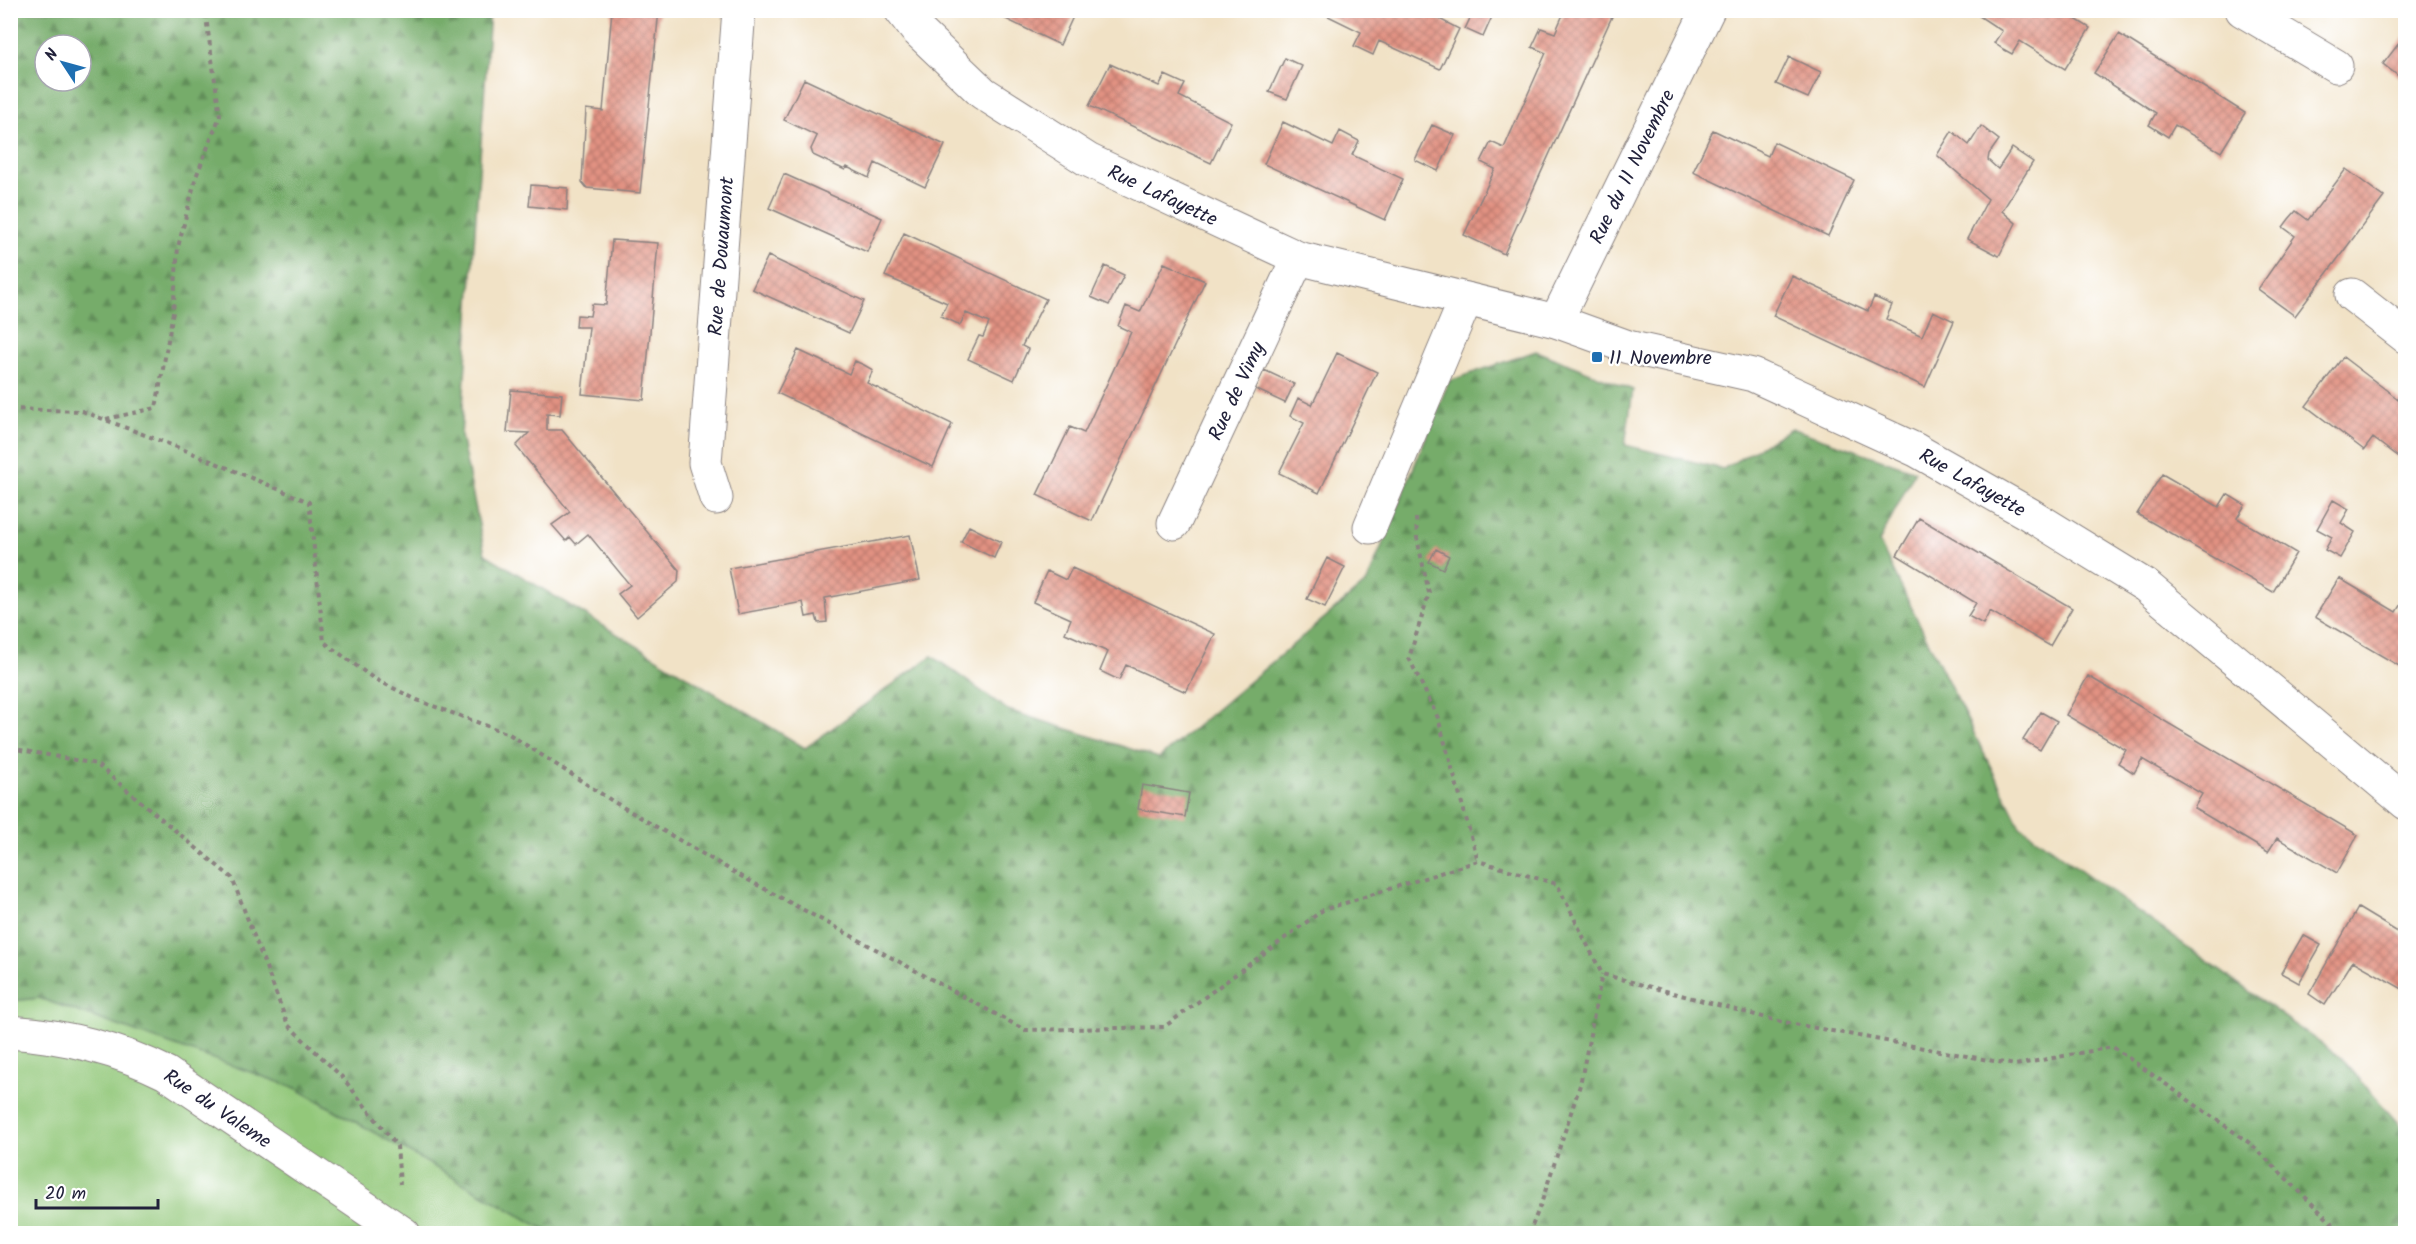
<svg xmlns="http://www.w3.org/2000/svg" width="2416" height="1244" viewBox="0 0 2416 1244" font-family="Kalam,sans-serif">
	<style>
		.green { fill: #93c87a; stroke: #5a755a; stroke-width: 1.5 }
		.forest { fill: url(#forest-firs); stroke: #4c6752; stroke-width: 1.5; fill-rule: evenodd }
		.building { fill: url(#building-cross-hatch) }
		.lines { fill: none; stroke-linecap: round; stroke-linejoin: round }
		.street-casing { stroke: #8a8280; stroke-width: 35 }
		.path { stroke: #8a8280; stroke-width: 4; stroke-dasharray: 4.5 4.5; stroke-linecap: butt }
		.street { stroke: #fff; stroke-width: 33 }
		.poi-dot { fill: #1f6fb2; stroke: #fff; stroke-width: 2 }
		.labels { text-anchor: middle; stroke-width: 4.5; stroke-linejoin: round; paint-order: stroke }
		.street-label { font-size: 20px; fill: #22223b; stroke: #fff }
		.poi-label { font-size: 20px; fill: #22223b; stroke: #fff; text-anchor: start }
	</style>
	<defs>
		<pattern id="forest-firs" width="22" height="20" patternUnits="userSpaceOnUse" patternTransform="scale(1.5)"><rect width="22" height="20" fill="#76ac6a"/><path d="M5 1l3.5 6h-7zM16 11l3.5 6h-7z" fill="#608c58"/></pattern>
		<pattern id="building-cross-hatch" width="8" height="8" patternUnits="userSpaceOnUse" patternTransform="scale(1.5)"><rect width="8" height="8" fill="#e29282"/><path d="M0 0l8 8M0 8l8-8" fill="none" stroke="#b7776c"/></pattern>
	</defs>
	<rect width="100%" height="100%" fill="#fff"/>
	<filter id="ink" filterUnits="userSpaceOnUse"><feTurbulence type="fractalNoise" baseFrequency=".0167" numOctaves="2"/><feDisplacementMap in="SourceGraphic" scale="12" xChannelSelector="R" yChannelSelector="G"/><feConvolveMatrix kernelMatrix="1 2 1 2 8 2 1 2 1" color-interpolation-filters="sRGB"/></filter>
	<filter id="wash" filterUnits="userSpaceOnUse"><feTurbulence type="fractalNoise" baseFrequency=".008" numOctaves="4" result="noise"/><feDisplacementMap in="SourceGraphic" scale="24" xChannelSelector="R" yChannelSelector="G"/><feGaussianBlur stdDeviation="1.35" result="paint"/><feColorMatrix in="noise" values="0 0 0 0 0 0 0 0 0 0 0 0 0 0 0 0 0 1.4 0 .05"/><feComposite in="paint" operator="in"/></filter>
	<g filter="url(#wash)">
		<rect width="100%" height="100%" fill="#f1e2c6"/>
		<!-- green -->
		<path class="green" d="M39 998 296 1088 551 1233 11 1234V1001Z"/>
		<!-- forest -->
		<path class="forest" d="M11 11H490L461 436 485 554 805 748 932 656 1008 710 1159 758 1367 582 1449 381 1536 351 1633 390 1625 445 1723 469 1791 428 1915 471 1879 542 2020 826 2341 1058 2405 1131V1233H551L296 1088 39 998 11 1001ZM45 45H81V81H45Z"/>
		<g id="blocks">
			<!-- building -->
			<path class="building" d="M612 10H659L640 193 587 188 582 182 586 109 603 111Z
				M987 10H1076L1060 45Z
				M1316 10H1422L1459 29 1440 69 1379 41 1373 55 1354 46 1361 32Z
				M1474 10H1495L1483 37 1465 29Z
				M1565 10H1615L1504 254 1464 235 1495 169 1481 162 1491 142 1504 148 1546 53 1532 47 1541 28 1555 33Z
				M1970 10H2061L2090 28 2065 69 2020 41 2012 54 2003 49 1994 43 2002 31Z
				M2119 34 2245 113 2221 152 2175 125 2168 137 2149 125 2156 113 2094 73Z
				M2406 34V82L2383 64Z
				M1789 57 1821 72 1808 98 1776 84Z
				M1285 58 1302 66 1287 99 1269 92Z
				M1110 64 1159 86 1165 75 1185 84 1179 96 1231 122 1211 163 1089 106Z
				M804 79 945 145 925 187 875 163 869 178 847 167 845 170 813 155 811 149 817 136 784 120Z
				M1283 122 1333 146 1340 131 1359 141 1352 155 1403 179 1385 220 1264 164Z
				M1432 125 1455 135 1438 171 1415 160Z
				M1981 126 1999 140 1989 154 1988 160 1998 169 2012 148 2033 162 2002 211 2016 223 1999 256 1967 239 1988 199 1937 155 1952 131 1969 145Z
				M1713 130 1768 156 1774 142 1854 180 1828 236 1693 172Z
				M2346 169 2384 197 2295 316 2258 289 2295 236 2283 227 2289 219 2296 211 2308 220Z
				M784 174 882 218 867 252 769 208Z
				M531 185 568 188 567 210 529 206Z
				M904 233 1046 299 1022 346 1028 349 1014 380 968 359 979 336 983 337 989 323 966 313 960 325 941 316 947 303 885 276Z
				M612 240 658 243 644 400 582 394 589 327H576L577 315 590 316 592 304 606 305Z
				M768 256 864 301 849 333 752 289Z
				M1164 263 1205 281 1092 521 1037 495 1070 427 1084 433 1131 332 1118 326 1126 306 1140 312Z
				M1105 266 1124 275 1109 305 1091 297Z
				M1792 276 1868 311 1874 297 1892 305 1886 319 1922 336 1933 311 1954 321 1925 387 1773 316Z
				M798 350 849 374 855 361 864 365 873 370 867 383 952 424 933 467 777 393Z
				M1337 353 1377 372 1319 493 1279 473 1304 423 1290 416 1298 398 1312 405Z
				M2343 357 2406 405V463L2373 438 2364 450 2306 406Z
				M1264 370 1294 384 1285 403 1255 389Z
				M511 390 562 394 560 415 547 414V430H562L679 570 678 582 637 617 618 594 630 585 588 534 576 544 570 537 566 541 552 525 570 512 516 446 529 433 507 432Z
				M2162 474 2219 507 2227 494 2245 505 2237 518 2296 553 2273 592 2137 514Z
				M2333 500 2349 509 2341 523 2355 532 2340 558 2325 550 2332 537 2317 529Z
				M1919 518 2072 608 2050 646 1990 611 1983 624 1968 616 1976 603 1897 555Z
				M969 526 1001 542 994 558 961 542Z
				M910 535 920 580 825 598 827 622 818 623 816 615 806 617 803 602 738 614 729 568Z
				M1436 549 1449 556 1443 569 1429 562Z
				M1327 558 1345 567 1325 607 1307 599Z
				M1072 568 1215 634 1186 692 1126 665 1119 680 1100 671 1108 652 1065 633 1071 619 1033 602 1047 571 1066 580Z
				M2339 578 2396 612 2404 599 2406 600V670L2315 617Z
				M2088 676 2358 835 2337 873 2277 838 2268 852 2261 848 2194 808 2202 794 2142 759 2134 773 2118 763 2126 750 2066 715Z
				M2041 712 2057 721 2040 750 2023 740Z
				M1142 785 1189 793 1185 817 1138 809Z
				M2358 908 2406 937V991L2353 961 2325 1005 2309 994Z
				M2303 935 2321 945 2299 983 2281 973Z"/>
		</g>
	</g>
	<g filter="url(#ink)">
		<use href="#blocks" fill-opacity="0" stroke="#8a8280" stroke-width="1.5"/>
		<g class="lines">
			<defs>
				<g id="street">
					<path id="s1" d="M901 10 915 28 983 93 1088 160 1298 258 1556 321 1628 347 1753 375 1916 450 2029 514 2146 586 2406 803"/>
					<path d="M2242 10 2336 66"/>
					<path d="M2352 295 2406 337"/>
					<path id="s2" d="M1556 321 1708 10"/>
					<path id="s3" d="M716 498 705 463 739 10"/>
					<path id="s4" d="M1174 523 1298 258"/>
					<path d="M1370 527 1466 299"/>
					<path id="s5" d="M10 1032C65 1036 116 1048 166 1073L404 1234"/>
				</g>
			</defs>
			<!-- street casing -->
			<use href="#street" class="street-casing"/>
			<!-- path -->
			<path class="path" d="M10 409 82 411 187 451 309 502 324 642 373 678 417 700 509 734 614 802 739 875 1025 1030 1164 1027 1323 910 1478 861 1557 884 1602 974 1778 1021 2015 1065 2113 1047 2251 1144 2343 1234
				M106 419 156 408 173 312 178 247 196 177 220 116 205 10
				M1416 518 1417 538 1429 593 1409 658 1438 718 1478 861
				M10 748 96 764 232 878 288 1025 342 1077 397 1146 400 1184
				M1529 1234 1542 1201 1580 1085 1602 974"/>
			<!-- street -->
			<use href="#street" class="street"/>
		</g>
	</g>
	<!-- markers -->
	<rect class="poi-dot" x="1591" y="351" width="12" height="12" rx="3"/>
	<g class="labels">
		<!-- street labels -->
		<g class="street-label">
			<text dy="7" stroke="none"><textPath href="#s2" startOffset="172">Rue du 11 Novembre</textPath></text>
			<text dy="7" stroke="none"><textPath href="#s1" startOffset="324">Rue Lafayette</textPath></text>
			<text dy="7" stroke="none"><textPath href="#s3" startOffset="244">Rue de Douaumont</textPath></text>
			<text dy="7" stroke="none"><textPath href="#s4" startOffset="146">Rue de Vimy</textPath></text>
			<text dy="7" stroke="none"><textPath href="#s1" startOffset="1188">Rue Lafayette</textPath></text>
			<text dy="7" stroke="none"><textPath href="#s5" startOffset="225">Rue du Valeme</textPath></text>
		</g>
		<!-- poi labels -->
		<g class="poi-label">
			<text x="1609" y="364">11 Novembre</text>
		</g>
	</g>
	<!-- margin -->
	<rect width="2416" height="1244" fill="none" stroke="#fff" stroke-width="36"/>
	<!-- north arrow -->
	<g transform="translate(63 63) rotate(306)"><circle r="28" fill="#ffffff" stroke="#a7a7b1" stroke-width="1.5"/>
	<path d="M0-4.5L10 22L0 15L-10 22Z" fill="#1f6fb2"/>
	<text y="-9" font-size="16" font-weight="bold" text-anchor="middle" fill="#22223b">N</text>
	</g>
	<!-- scale -->
	<path d="M36 1199v9h122v-9" fill="none" stroke="#22223b" stroke-width="3"/>
	<text x="45" y="1199" font-size="18" fill="#22223b" stroke="#ffffff" stroke-width="4.5" paint-order="stroke">20 m</text>
</svg>
